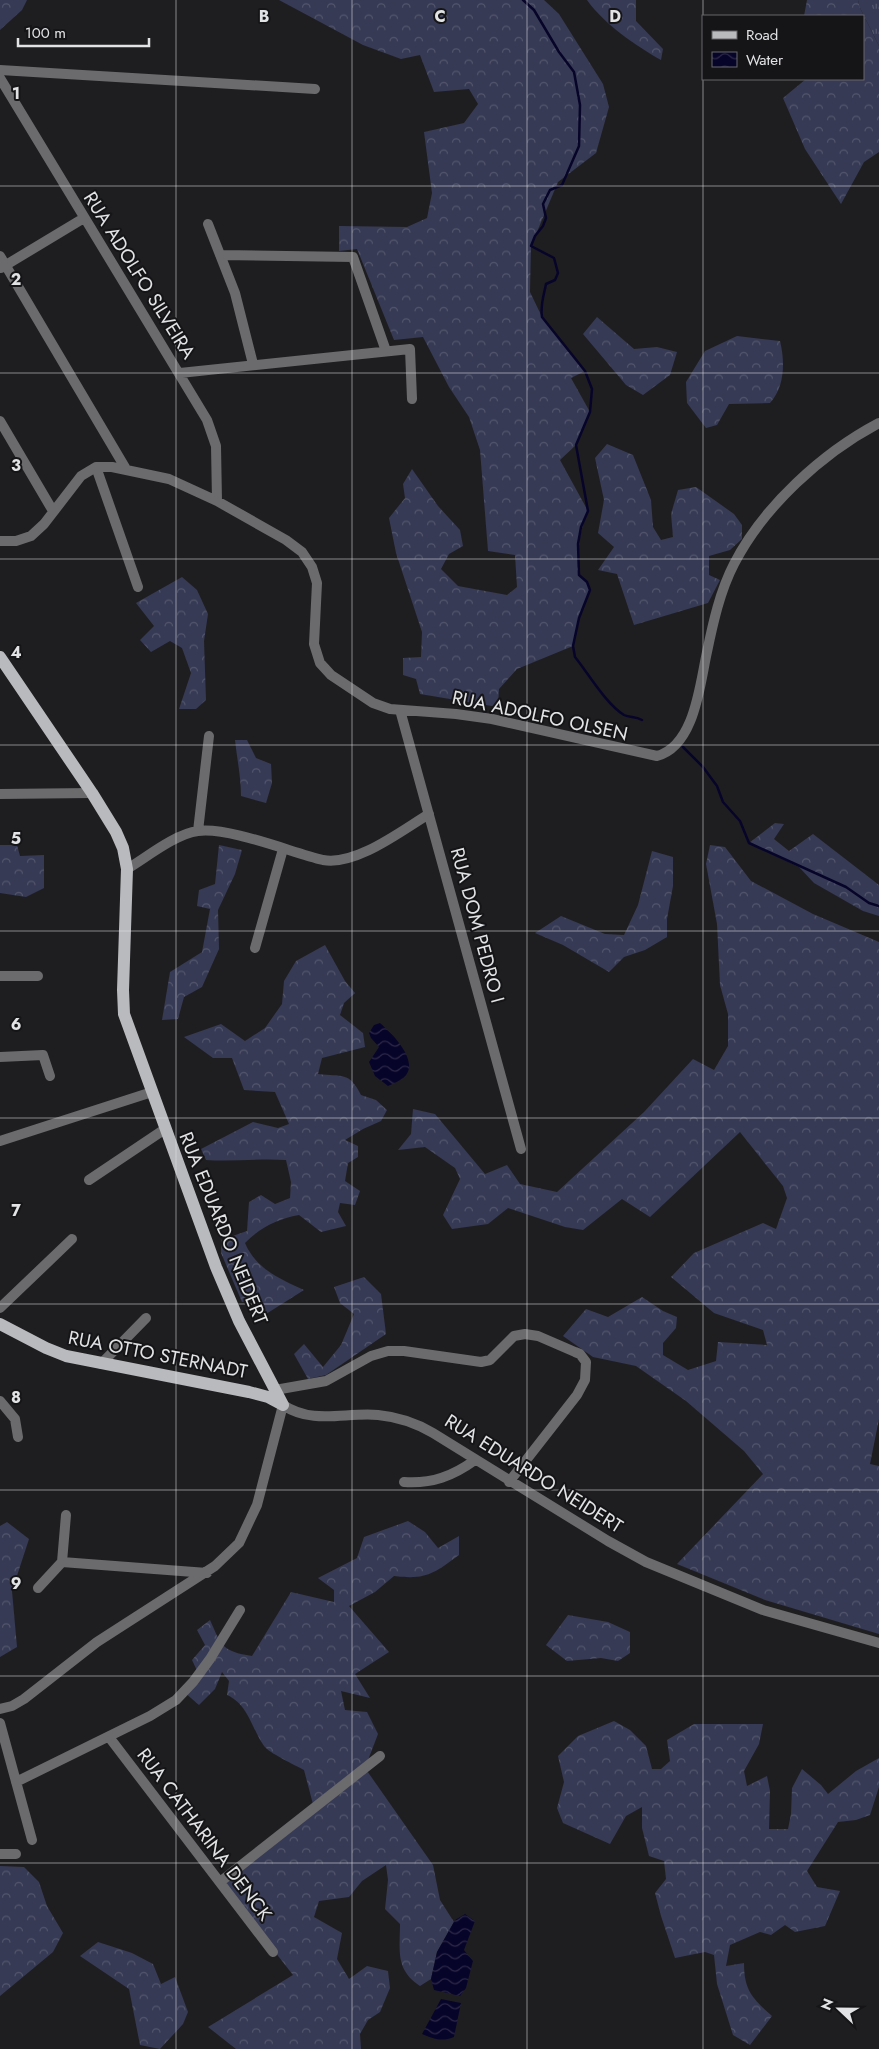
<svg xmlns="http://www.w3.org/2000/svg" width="879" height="2049" viewBox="0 0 879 2049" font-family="Jost,sans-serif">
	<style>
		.grass { fill: url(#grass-tufts) }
		.forest { fill: url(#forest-crowns) }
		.water { fill: url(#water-waves) }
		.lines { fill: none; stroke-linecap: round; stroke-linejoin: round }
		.stream { stroke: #070429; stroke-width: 2.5 }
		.minor { stroke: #6b6b6d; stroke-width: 10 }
		.major { stroke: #b9babd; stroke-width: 12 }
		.grid { fill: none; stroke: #e2e3e5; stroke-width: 1; stroke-opacity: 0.55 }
		.labels { text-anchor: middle; stroke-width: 4; stroke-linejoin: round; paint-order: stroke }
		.street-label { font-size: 19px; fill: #e2e3e5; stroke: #151518 }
		.grid-label { font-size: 16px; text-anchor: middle; font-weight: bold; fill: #e2e3e5; stroke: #151518; stroke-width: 4; stroke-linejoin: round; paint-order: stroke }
	</style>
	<defs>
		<pattern id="grass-tufts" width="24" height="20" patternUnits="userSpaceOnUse" patternTransform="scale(1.25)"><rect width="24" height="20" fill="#363a54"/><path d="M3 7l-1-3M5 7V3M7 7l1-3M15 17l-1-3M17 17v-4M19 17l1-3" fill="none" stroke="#53566c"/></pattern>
		<pattern id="forest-crowns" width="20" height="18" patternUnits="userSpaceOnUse" patternTransform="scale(1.25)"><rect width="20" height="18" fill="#363a54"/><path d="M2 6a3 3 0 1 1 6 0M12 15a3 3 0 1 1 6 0" fill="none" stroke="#53566c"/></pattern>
		<pattern id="water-waves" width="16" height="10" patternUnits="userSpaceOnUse" patternTransform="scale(1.25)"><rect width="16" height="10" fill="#070429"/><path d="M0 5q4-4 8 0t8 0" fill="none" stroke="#2b2848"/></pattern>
	</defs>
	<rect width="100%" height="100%" fill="#1e1e21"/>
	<!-- grass -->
	<path class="grass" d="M858 0H879V46L860 8Z"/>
	<!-- forest -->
	<path class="forest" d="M0 0H27L22 10 0 30Z
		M279 0H544L559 14 603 84 609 107 596 153 558 182 531 246 530 292 542 317 585 371 571 378 590 412 576 445 560 460 588 511C578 535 578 549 579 574L587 582 590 590 579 618 573 646 517 669 499 689 498 707 420 694 416 679 403 675V658L421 657 422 632 396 553 389 518 405 498 403 484 412 469 438 506 460 530 463 546 449 554 441 569 458 586 507 595 517 587 515 555 488 551 480 450 469 417 449 387 423 337 394 340 357 249 339 251V226L407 227 427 218 432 193 424 132 464 123 478 104 469 89 434 92 420 55 401 59 363 45Z
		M587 0H636V21L663 49 661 60C635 45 605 25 587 0Z
		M807 0H858L860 8 879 46V152L864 162 841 204 805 149 783 98 806 79H863V16H804Z
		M597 317 634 349 657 347 677 352 670 375 643 395 626 385 583 334Z
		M737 336 780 341C785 361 785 387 770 403L729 404 717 425 706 428 687 403 686 382 705 351Z
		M607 444 633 455 651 500 653 527 661 540 673 537 671 514 678 490 696 487 734 514 742 525V539L730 550 709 556V575L720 580 708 603 634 625 617 574 598 570 614 547 598 533 604 500 595 458Z
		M182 577 197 590 208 614 204 641 206 700 196 709H179L191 673 182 648 170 641 151 652 140 640 154 626 136 603Z
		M235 740H247L256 758 271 764 272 783 266 803 241 796C241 777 237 759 235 740Z
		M775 823 784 824 774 839 789 851 813 834 879 885V916L863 911 814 883 799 867 749 843Z
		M0 845H17L20 856 44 855V888L26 897 0 893Z
		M219 845 242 850 235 874 218 910 219 949 202 987 184 997 178 1019 162 1020 170 972 202 952 210 909 197 906 199 890 215 884Z
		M710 845 725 847 751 881 813 914 879 942V1419L870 1464 879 1466V1634L765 1600 677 1564 763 1474 744 1451 686 1401 636 1366 593 1357 563 1336 586 1309 608 1317 642 1297 663 1311 677 1317 676 1328 663 1343V1355L688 1370 716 1361 718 1342 767 1345 763 1330 714 1313 671 1277 694 1253 763 1223 776 1229 787 1198 783 1186 740 1132 650 1217 622 1199 583 1230 565 1227 508 1208 488 1224 452 1229 443 1215 460 1179 455 1168 425 1147 398 1150 411 1134 413 1109 435 1114 485 1174 507 1165 520 1184 557 1192 644 1112 693 1059 714 1070 728 1046V1014L720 985 717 924 706 864Z
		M652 851 673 857V886L667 919V937L645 950 624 957 609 972 563 945 535 933 561 916 605 934 624 935 638 905Z
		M325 945 345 981 355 993 344 1003 340 1015 363 1033 365 1047 322 1058 318 1074C342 1077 349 1071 361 1095L376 1100 387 1110 381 1121 363 1129 345 1140 358 1146V1157L348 1163 345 1181 360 1191 355 1205 340 1203 338 1212 346 1226 321 1232 299 1215C277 1219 261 1227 245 1243 256 1269 280 1279 304 1290L266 1314 251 1300 242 1302 221 1253V1240L247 1231 249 1202 261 1195 275 1204 290 1198 291 1182 286 1160C259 1158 233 1162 206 1160L201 1149 253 1122 278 1128 289 1124 275 1092 244 1090 232 1058H213L184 1037 221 1024 245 1041 265 1028 282 1004 284 981 296 961Z
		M364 1277 381 1294 386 1334 326 1375 308 1379 294 1354 304 1344 323 1367 341 1345 354 1314 340 1303 334 1287Z
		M408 1521 425 1532 438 1548 459 1536V1555C433 1574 426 1580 394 1576L375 1592 349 1606 389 1652 355 1674 370 1698 341 1691 345 1710 367 1712 378 1734 365 1768 433 1865 440 1900 454 1922 437 1952 431 1979 420 1986C395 1969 400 1951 400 1924L385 1909 388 1880 386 1865 362 1881 349 1897 319 1901 314 1917 342 1933 337 1959 349 1979 367 1966 388 1971 390 1988 380 2012 368 2020 360 2034 361 2049H236L208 2027 293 1975 220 1882 314 1808 304 1770C295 1765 269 1753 264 1746 252 1729 248 1704 227 1695L229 1681 222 1672 215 1689 199 1705 184 1692 199 1675 192 1660 205 1645 197 1630 210 1620C222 1647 222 1651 252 1656L291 1592 334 1602V1590L318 1578 357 1558 364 1537Z
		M7 1522 29 1539 12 1591 17 1647 0 1657V1526Z
		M568 1615 608 1622 630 1632V1653L618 1661 601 1658 567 1661 546 1645Z
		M614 1721 630 1730 646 1746 652 1769H661L670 1761 667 1740 694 1724H763L759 1744 744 1771 747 1786 767 1776 770 1791 769 1829H788L791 1814 792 1788 802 1769 821 1785 828 1794 856 1771 879 1758V1787L870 1815 856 1820 838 1822 807 1871 817 1887 840 1891 825 1926 795 1932 785 1925 771 1935 760 1932 730 1945 726 1966 744 1963C744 1990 752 1998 772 2016L750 2045 733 2035 717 1984 714 1955 705 1952 675 1958 661 1916 655 1893 666 1879 664 1861 649 1856 642 1828V1807L626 1816 610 1844 563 1823 557 1808 564 1782 558 1756 578 1736Z
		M0 1866 24 1867 39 1882 47 1906 63 1933 53 1952 0 1996Z
		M98 1942 132 1953 153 1964 161 1984 175 1977 188 2012 183 2024 160 2049 140 2045 129 1989 80 1956Z"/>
	<!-- water -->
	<path class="water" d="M380 1023C392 1033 423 1064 402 1079 398 1082 392 1084 388 1086L375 1076 369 1062 379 1047 371 1038 369 1033 374 1025Z
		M465 1914 475 1921 464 1950 473 1961 466 1988 460 1996 434 1990 431 1979 437 1952 455 1920Z
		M441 1999 461 2003 454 2037C442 2042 434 2039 422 2034Z"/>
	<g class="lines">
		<!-- stream -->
		<path class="stream" d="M523 0 534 10 559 52 574 72 580 105 579 146 562 185 550 190 543 204 546 218 543 226 535 236 531 246 554 258 558 273 555 280 546 284C544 295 540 305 542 317L585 371 592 389 590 412 576 445 588 511 581 527 578 544 579 575 587 582 590 590 579 618 573 646 575 657C588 673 606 704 624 715 630 718 635 716 642 720
			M683 747 703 767 717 786 723 802 740 821 749 843 846 887 869 903 879 906"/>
		<!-- minor -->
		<path class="minor" d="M0 70 315 89
			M0 78 207 420 216 446 217 501
			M208 224 235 293 253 364
			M220 255 353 257 386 351
			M0 256 126 469
			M1 268 84 218
			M180 373 410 349 412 399
			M0 421 53 511
			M96 467 138 587
			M0 541H16L31 536 44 524 81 476 96 467H112L169 479 217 501 286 540 302 552 312 567 317 583 314 644 320 663 331 675 373 703 390 709 456 714 492 719 657 756C695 746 700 683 707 652 713 623 720 591 734 564 763 507 822 453 879 423
			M400 710 521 1149
			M0 794 92 793
			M198 831 209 736
			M127 869C147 857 175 834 198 831 230 827 290 852 323 860 356 866 401 831 429 814
			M255 948 283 849
			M0 976H38
			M0 1057 43 1055 50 1076
			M0 1141 152 1092
			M89 1180 165 1129
			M0 1308 72 1239
			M101 1364 146 1318
			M275 1390 326 1381 371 1356 388 1351H404L481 1362 490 1360 514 1336 525 1334 538 1336 575 1352 580 1354 586 1362 585 1380 577 1395 509 1482
			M0 1401 15 1419 18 1437
			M404 1482C432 1484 453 1476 475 1460
			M62 1562 207 1573
			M38 1588 62 1562 66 1515
			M0 1709 12 1706 24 1699 97 1642 215 1566 239 1543 257 1505 283 1405C313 1425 345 1412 378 1415 399 1417 416 1423 433 1433L608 1541 646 1562 763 1610 879 1643
			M0 1723 32 1840
			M109 1737 273 1952
			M16 1782 150 1716 176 1700 193 1682 210 1659 240 1610
			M0 1854H16
			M220 1882 380 1756"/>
		<!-- major -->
		<path class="major" d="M0 657 92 793 116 832 123 848 127 869 123 990 124 1014 216 1267 239 1321 283 1405
			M0 1324 46 1348 66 1356 249 1392 268 1397 283 1405"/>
	</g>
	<!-- grid -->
	<path class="grid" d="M176 0V2049M352 0V2049M527 0V2049M703 0V16M703 79V2049M0 186H879M0 373H879M0 559H879M0 745H879M0 931H879M0 1118H879M0 1304H879M0 1490H879M0 1676H879M0 1863H879"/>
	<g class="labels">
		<!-- street labels -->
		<g class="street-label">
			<text transform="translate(140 275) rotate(58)" y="7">RUA ADOLFO SILVEIRA</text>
			<text transform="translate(540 715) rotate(12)" y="7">RUA ADOLFO OLSEN</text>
			<text transform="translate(478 925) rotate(75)" y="7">RUA DOM PEDRO I</text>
			<text transform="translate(224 1228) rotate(68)" y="7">RUA EDUARDO NEIDERT</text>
			<text transform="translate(158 1354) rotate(11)" y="7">RUA OTTO STERNADT</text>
			<text transform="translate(534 1473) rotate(32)" y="7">RUA EDUARDO NEIDERT</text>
			<text transform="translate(205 1834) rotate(53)" y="7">RUA CATHARINA DENCK</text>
		</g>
	</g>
	<g class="grid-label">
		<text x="264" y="22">B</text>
		<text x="440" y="22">C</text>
		<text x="615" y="22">D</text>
		<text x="16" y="99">1</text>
		<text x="16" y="285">2</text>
		<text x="16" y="471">3</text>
		<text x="16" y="658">4</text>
		<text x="16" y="844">5</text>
		<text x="16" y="1030">6</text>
		<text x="16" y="1216">7</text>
		<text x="16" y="1403">8</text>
		<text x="16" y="1589">9</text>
	</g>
	<!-- legend -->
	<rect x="702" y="15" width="162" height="65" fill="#151518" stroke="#67676a"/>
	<rect x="712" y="31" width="25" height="8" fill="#b9babd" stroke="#67676a"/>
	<text x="746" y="40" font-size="15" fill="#e2e3e5">Road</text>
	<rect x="712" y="52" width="25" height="15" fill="url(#water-waves)" stroke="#67676a"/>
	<text x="746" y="65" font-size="15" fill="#e2e3e5">Water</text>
	<!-- north arrow -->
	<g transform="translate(839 2009) rotate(292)" stroke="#151518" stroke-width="4" paint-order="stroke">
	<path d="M0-4L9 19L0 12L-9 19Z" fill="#e2e3e5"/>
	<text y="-8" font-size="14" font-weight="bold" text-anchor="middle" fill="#e2e3e5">N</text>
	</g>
	<!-- scale -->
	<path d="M18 38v8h131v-8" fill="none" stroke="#e2e3e5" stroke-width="2.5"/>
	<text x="25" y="38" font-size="15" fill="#e2e3e5" stroke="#151518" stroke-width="4" paint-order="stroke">100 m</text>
</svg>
